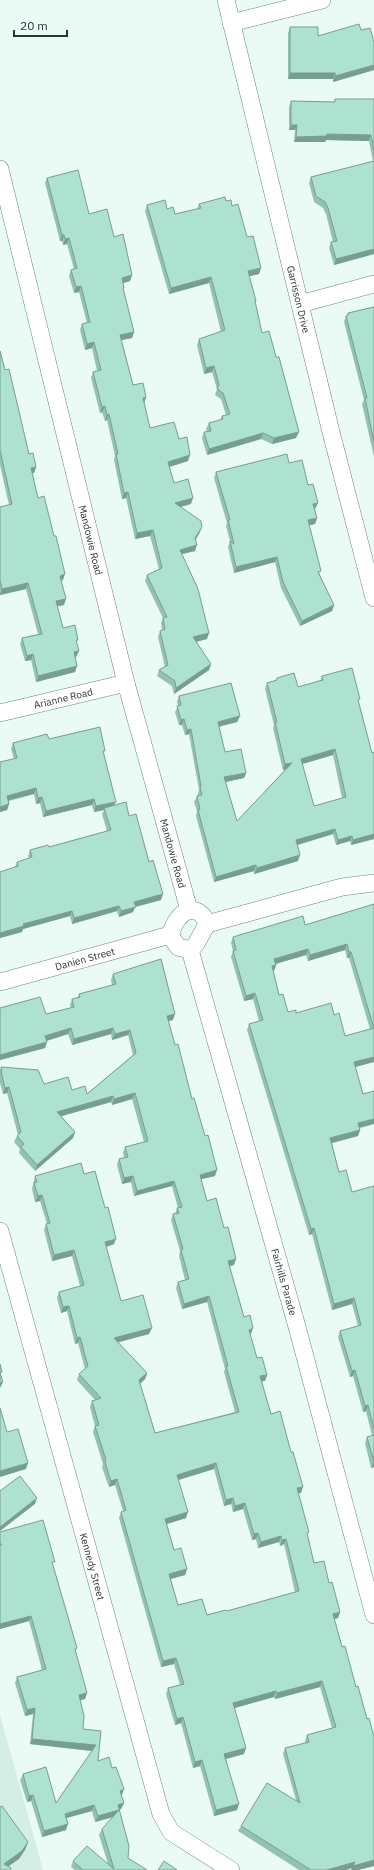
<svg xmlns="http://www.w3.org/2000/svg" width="374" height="1870" viewBox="0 0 374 1870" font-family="'IBM Plex Sans',sans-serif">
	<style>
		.built { fill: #d4eee5 }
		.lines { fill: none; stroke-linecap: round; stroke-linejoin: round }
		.minor-casing { stroke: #72837c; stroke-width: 18 }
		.minor { stroke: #fff; stroke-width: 17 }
		.wall { fill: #94c2b2; fill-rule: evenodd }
		.shaded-wall { fill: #789e91 }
		.building { fill: #ace2cf; stroke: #789e91; fill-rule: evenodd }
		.labels { text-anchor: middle; stroke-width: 3; stroke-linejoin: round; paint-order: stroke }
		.street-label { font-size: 10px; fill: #2d3431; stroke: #e9fbf4 }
	</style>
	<rect width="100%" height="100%" fill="#e9fbf4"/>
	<!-- built -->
	<path class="built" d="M0 1715 43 1870H0Z"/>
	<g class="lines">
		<defs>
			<g id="minor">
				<path id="s1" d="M226 0 331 432 374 598"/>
				<path d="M231 23 322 0"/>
				<path id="s2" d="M0 169 126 683 189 910"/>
				<path d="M300 304 374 284"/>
				<path id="s3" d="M0 713 126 683"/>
				<path d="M189 910C199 910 204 915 207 924L196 944 190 950 178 947 170 935C174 924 178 915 189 910Z"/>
				<path d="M207 924 342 887 374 883"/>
				<path id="s4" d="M190 950 296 1323 374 1615"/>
				<path id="s5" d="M0 982 170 935"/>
				<path id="s6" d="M0 1231 161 1814 171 1832 231 1870"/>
			</g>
		</defs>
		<!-- minor casing -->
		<use href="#minor" class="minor-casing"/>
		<!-- minor -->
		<use href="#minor" class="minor"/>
	</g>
	<!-- wall -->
	<path class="wall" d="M290 27 318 36 361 30 374 42V70L333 82V79H288V33Z
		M335 99H374V254L334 265 329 248 331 242H333L326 214 323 208 314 202 309 183 311 177 373 162 369 141 326 140 325 142H294L295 130H289V107L291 101 334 102Z
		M47 178 89 214 114 237 132 275 130 281 123 283V290L134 332 132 338 121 340 133 385 146 397 144 403 150 428 179 439 188 461 169 467 174 483 191 504 180 507 200 532 196 539 195 551 182 554 207 639 196 642 211 664 209 670 174 694 172 686 157 676 159 670 165 667 158 637 160 631 162 630 161 623 163 618 145 581 147 575 159 569 150 536 135 539 126 498 122 499 114 460 115 456 107 420 105 421 102 412 100 413 91 378 93 372 97 371 92 348 85 350 80 330 82 324 87 323 79 292 74 293 69 276 71 270 74 269 67 244 63 245 62 241H60L45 183Z
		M226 201 232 206 261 268 259 274 249 276 256 301 255 303 262 333 296 438 272 444 261 439 207 455 202 438 204 432 207 431 206 429 209 423 220 420 222 416 226 415 221 399 215 395 217 389 212 372 204 374 197 345 199 339 221 332 209 283 169 294 145 211 147 205 167 209 175 214 197 209 199 204Z
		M374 307V457L362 404 364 400 344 322 346 316H347L348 313Z
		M0 351 29 454 36 467 34 473H32L38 498 63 580 61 581 64 605 57 606 63 628 77 643 76 657H75L77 666 75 672 36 682 31 660 25 661 20 644 22 638 38 634 26 589 0 595V507L9 505 0 465Z
		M289 463 308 485 315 509 317 518 315 524 309 525 320 576 334 605 332 611 300 626 281 588 275 562 234 573 228 547 230 541 226 526 227 523 214 478 216 472Z
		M322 676 359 703 374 839 351 845 350 841 336 845 333 834 297 845 298 861 254 874V871L214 882 196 816 197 811 194 802 197 796H198V793L199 790 189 734 185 735 182 725H179L175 712 178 706 177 702 179 696 240 716 237 722 219 727 225 752 246 773 244 778 225 782 237 821 286 769 283 770 273 728 274 725 265 689 267 683 276 680 277 678 298 687 321 680ZM333 755 342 798 314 806 302 764Z
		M49 739 104 754 114 806 129 816 161 900 135 907 133 912 119 917 117 911 72 924 70 916 23 929 22 932 0 938V872L15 867 17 862 29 858 28 856 30 850 49 847 107 831 102 814 104 810 94 812 92 805 43 817 40 803 36 804 34 794 9 801V804L7 810 0 812V762L14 759 11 749 13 743Z
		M374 904V1062L355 1067 360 1130 358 1136 332 1143 339 1172 352 1192 374 1186V1467L371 1468 365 1443 367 1437 372 1436 366 1411 363 1412 353 1376 350 1377 338 1337 340 1331 358 1326 352 1304 332 1310 312 1234 309 1235 247 1030 249 1024 259 1021 253 999 244 1001 231 957 233 951 231 943 233 937 305 925ZM345 950 347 958H349L370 1029 345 1036 334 1015 288 1012 279 995 273 971H274L276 965 275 964 306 955 308 961Z
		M113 974 173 1020 168 1021 175 1045 192 1099 215 1176 201 1179 207 1201 234 1265 229 1266 244 1317 251 1334H250L257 1358 267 1375 265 1381H261L271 1414 301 1493H298L307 1537 314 1563 329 1583 340 1612 338 1618 334 1619 342 1647 374 1737V1866L358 1870H351L352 1868 346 1870H299L238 1831 241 1826 296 1800 283 1754 285 1748 305 1743V1741L307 1735 332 1728 320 1687 275 1699 274 1697 235 1708 244 1754 226 1759 237 1810 214 1816 200 1766 193 1768 181 1723 175 1725 166 1694 168 1688 180 1685 174 1664 161 1667 119 1518 121 1512 123 1511 115 1485 109 1487 107 1482 102 1467 103 1464 93 1432 95 1426 90 1407 92 1401 95 1400 77 1380 79 1374 85 1369 78 1343 75 1344 67 1311 61 1313 57 1298 59 1292 80 1286 72 1256 52 1261 44 1230 46 1224H47L40 1201 35 1202 32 1189 35 1176 84 1174 114 1244 106 1247 121 1301 149 1334 118 1342 147 1373 145 1379 140 1384 155 1433 235 1412 224 1372 225 1369 207 1302 182 1309 176 1288 178 1282 185 1280 179 1256 180 1251 171 1220 173 1214H175L177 1208H178L172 1186 134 1196 131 1182 122 1184 117 1165 119 1159 124 1158 123 1153 125 1147 144 1142 132 1099 112 1105 111 1102 61 1116 75 1132 73 1138 35 1171 19 1153 20 1149 14 1142 17 1136 18 1135 7 1093 3 1094 0 1083V1070L1 1067 44 1084 87 1094 133 1055 128 1035 112 1040 111 1034 72 1045 68 1034 46 1041 45 1048 0 1060V1008L46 1014 71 1008 70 1005 72 999 78 998 79 994 112 985 111 980ZM214 1469 224 1506 231 1504 233 1512 243 1509 252 1540 256 1539 258 1548 279 1542 280 1546 284 1544 295 1592 227 1611 207 1615 178 1605 170 1579 185 1575 187 1569 174 1550 167 1524 186 1518 178 1480Z
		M0 1532 53 1566 77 1648 75 1652 87 1693 85 1699 80 1700 83 1729 98 1761 122 1795H121L124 1803 121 1809 119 1810 128 1858 147 1870H75L71 1867 73 1861 108 1864 99 1835 102 1829 113 1817 95 1822 92 1811 66 1818V1830L42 1837 31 1801 27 1802 20 1780 23 1774 56 1803 92 1751 30 1744 33 1714 25 1716 15 1683 17 1677 42 1670 29 1621 0 1629Z"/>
	<!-- shaded-wall -->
	<path class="shaded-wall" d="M374 65V70L333 82 335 76Z
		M290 73H335L333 79H288Z
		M291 125H297L295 130H289Z
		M327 134 371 135 369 141 326 140 325 142H294L296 137Z
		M62 235H64L62 241H60Z
		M69 238 67 244 63 245 65 239Z
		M374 249V254L334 265 336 259Z
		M261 268 259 274 246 277 248 271Z
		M132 275 130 281 120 284 122 278Z
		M211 277 209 283 169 294 171 288Z
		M81 286 79 292 74 293 76 287Z
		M134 332 132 338 117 341 120 335Z
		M94 342 92 348 85 350 87 344Z
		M214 366 212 372 204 374 206 368Z
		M146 397 144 403 141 404 143 398Z
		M105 406 102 412 100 413 102 407Z
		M109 414 107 420 105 421 107 415Z
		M299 432 296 438 272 444 274 438Z
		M263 433 261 439 207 455 209 449Z
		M190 455 188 461 166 468 168 462Z
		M36 467 34 473 29 474 31 468Z
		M128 492 126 498 122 499 124 493Z
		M193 498 191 504 173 509 175 503Z
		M318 503 315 509 311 510 313 504Z
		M317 518 315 524 306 526 308 520Z
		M202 527 200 532 193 544 195 538Z
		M153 530 150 536 135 539 137 533Z
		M197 545 195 551 178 555 180 550Z
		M277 557 275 562 234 573 236 567Z
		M65 574 63 580 58 581 60 576Z
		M28 583 26 589 0 595 2 589Z
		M66 599 64 605 54 607 56 601Z
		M334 605 332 611 300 626 302 621Z
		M209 633 207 639 191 643 193 637Z
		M79 651 76 657 72 658 74 652Z
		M33 654 31 660 25 661 27 656Z
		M211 664 209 670 174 694 176 688Z
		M77 666 75 672 36 682 38 676Z
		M240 716 237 722 216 727 218 722Z
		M184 719 182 725H179L181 720Z
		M191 729 189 734 185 735 187 730Z
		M335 749 333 755 299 765 301 759Z
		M292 763 290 769 283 770 285 764Z
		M246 773 244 778 221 783 224 777Z
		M36 788 34 794 5 801 7 796Z
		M42 797 40 803 36 804 38 798Z
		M94 799 92 805 43 817 46 811Z
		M116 802 113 807 104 808V810L94 812 96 806Z
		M9 804 7 810 0 812V807Z
		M335 829 333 834 294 846 296 840Z
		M374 834V839L351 845 353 840Z
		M352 836 350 841 336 845 338 840Z
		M300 855 298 861 254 874 257 868Z
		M256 865 254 871 214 882 216 877Z
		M163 894 161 900 135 907 133 912 119 917 121 911 134 902Z
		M119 906 117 911 72 924 74 918Z
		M72 911 70 916 23 929 22 932 0 938V933L23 924Z
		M347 944 345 950 308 961 310 955Z
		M308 949 306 955 272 965 274 959Z
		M349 952H351L349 958H347Z
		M276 965 274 971 269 972 272 966Z
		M255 993 253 999 244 1001 246 996Z
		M175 1014 173 1020 165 1022 167 1016Z
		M71 1028 68 1034 43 1042 45 1036Z
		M113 1028 111 1034 72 1045 74 1039Z
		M130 1030 128 1035 112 1040 115 1034Z
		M47 1042 45 1048 0 1060V1055Z
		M374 1057V1062L351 1068 354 1062Z
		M9 1087 7 1093 3 1094 5 1088Z
		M135 1093 132 1099 112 1105 114 1099Z
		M113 1096 111 1102 55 1118 57 1112Z
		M374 1119V1124L356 1129 358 1123Z
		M360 1130 358 1136 328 1144 330 1138Z
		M75 1132 73 1138 35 1171 37 1165Z
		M217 1170 215 1176 198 1180 200 1175Z
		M133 1176 131 1182 122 1184 124 1178Z
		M174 1181 172 1186 134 1196 137 1191Z
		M42 1195 40 1201 35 1202 38 1196Z
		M314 1228 312 1234 309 1235 311 1229Z
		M116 1239 114 1244 103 1248 105 1242Z
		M74 1250 72 1256 52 1261 54 1255Z
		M236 1259 234 1265 226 1267 228 1261Z
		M209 1296 207 1302 182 1309 184 1304Z
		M354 1298 352 1304 332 1310 334 1304Z
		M69 1306 67 1311 61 1313 63 1307Z
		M152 1328 149 1334 112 1344 114 1338Z
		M253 1328 251 1334 247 1335 249 1330Z
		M80 1337 78 1343 75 1344 77 1338Z
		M355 1370 353 1376 350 1377 352 1371Z
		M147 1373 145 1379 137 1386 139 1380Z
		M267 1375 265 1381 258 1382 260 1376Z
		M3 1382 0 1388V1383Z
		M368 1405 366 1411 363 1412 365 1406Z
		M374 1462V1467L371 1468Z
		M28 1463 26 1469 0 1477V1471Z
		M216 1463 214 1469 175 1481 177 1475Z
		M117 1479 115 1485 109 1487 111 1481Z
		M303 1487 301 1493 295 1494 297 1488Z
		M37 1498 35 1504 0 1531V1527Z
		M233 1498 231 1504 224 1506 226 1500Z
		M245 1503 243 1509 233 1512 235 1506Z
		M188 1512 186 1518 163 1525 165 1519Z
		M258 1533 256 1539 252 1540 254 1534Z
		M281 1536 279 1542 258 1548 261 1542Z
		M286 1539 284 1544 280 1546 282 1540Z
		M187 1569 185 1575 167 1580 169 1574Z
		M340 1612 338 1618 330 1620 333 1614Z
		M31 1616 29 1621 0 1629V1624Z
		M176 1658 174 1664 161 1667 163 1661Z
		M322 1681 320 1687 275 1699 277 1693Z
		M276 1691 274 1697 231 1709 233 1703Z
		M87 1693 85 1699 77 1701 79 1695Z
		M35 1708 33 1714 25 1716 27 1710Z
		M183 1717 181 1723 175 1725 177 1719Z
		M32 1739 96 1745 93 1751 30 1744Z
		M246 1748 244 1754 222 1760 224 1754Z
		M202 1760 200 1766 193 1768 195 1762Z
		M124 1789 122 1795 117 1797 120 1791Z
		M33 1795 31 1801 27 1802 29 1796Z
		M124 1803 121 1809 119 1810 117 1816 95 1822 98 1816 118 1805Z
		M239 1804 237 1810 214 1816 216 1810Z
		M94 1805 92 1811 63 1819 65 1814Z
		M68 1824 66 1830 42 1837 44 1831Z
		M28 1842 25 1850 19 1859 3 1870 4 1864Z
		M374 1860V1866L358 1870H351L352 1868 346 1870H327L355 1862Z"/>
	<!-- building -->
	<path class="building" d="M359 24 361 30 370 28 374 42V65L335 76V73H290V27H318V36Z
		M335 99H374V150L371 135 327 134V136L296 137 297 125H291V101L335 102Z
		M374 161V249L336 259 331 242 337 241 328 208 325 202 316 196 311 177Z
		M78 170 89 214 107 209 114 237 123 234 132 275 122 278 124 288H123L134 332 120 335 133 385 143 383 146 397 143 398 150 428 174 422 179 439 187 437 190 455 168 462 174 483 188 479 193 498 175 503 201 521 202 527 195 538 197 545 180 550 198 589 209 633 193 637 211 664 176 688 175 681 159 670 168 665 160 631 165 629 163 618 167 617 147 575 162 568 153 530 137 533 128 492 124 493 116 454H118L109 414 107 415 105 406 102 407 93 372 101 370 94 342 87 344 82 324 90 322 81 286 76 287 71 270 77 268 69 238 65 239 64 235H62L47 178Z
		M225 197 226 201 231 200 232 206 238 204 247 237 253 236 261 268 248 271 256 301H255L262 333 269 331 276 357H279L299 432 274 438 263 433 209 449 204 432 211 431 209 423 223 419 222 416 230 414 223 393 217 389 219 385 214 366 206 368 199 339 225 330 211 277 171 288 147 205 165 200 167 209 173 207 175 214 201 208 199 204Z
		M374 307V442L365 398H367L346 316 348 315V313Z
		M0 351 5 370 9 369 29 454 33 453 36 467 31 468 38 498 44 496 54 536H56L65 574 60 576 66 599 56 601 63 628 75 625 78 640H76L79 651 74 652 77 666 38 676 33 654 27 656 22 638 42 634 28 583 2 589 0 580V507L12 504 0 450Z
		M287 454 289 463 302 460 308 485 313 484 318 503 313 504 317 518 308 520 321 571 318 572 334 605 302 621 283 582 277 557 236 567 230 541 234 544 228 520H230L216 472Z
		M352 668 360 699 358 700 372 753 374 752V834L353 840 352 836 338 840 335 829 296 840 300 855 257 868 256 865 216 877 198 810 200 809 197 796 202 795 200 787 201 786 191 729 187 730 184 719 181 720 177 706 181 705 179 696 231 683 240 716 218 722 225 752 241 749 246 773 224 777 237 821 292 763 285 764 275 722H277L267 683 277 680V678L294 673 298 687 323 680 322 676ZM335 749 346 797 314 806 301 759Z
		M100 727 105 751H103L116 802 96 806 94 799 46 811 42 797 38 798 36 788 7 796 9 804 0 807V762L17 758 13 743 47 734 49 739Z
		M126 802 129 816 136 814 149 862 153 860 163 894 134 902 136 907 121 911 119 906 74 918 72 911 23 924 24 926 0 933V872L18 866 17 862 32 857 30 850 48 845 49 847 111 830 104 808Z
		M374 904V1057L354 1062 363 1094 374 1091V1119L358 1123 360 1130 330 1138 339 1172 346 1170 352 1192 374 1186V1429L368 1405 365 1406 355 1370 352 1371 340 1331 361 1325 354 1298 334 1304 314 1228 311 1229 249 1024 263 1020 255 993 246 996 233 951 236 950 233 937 303 916 305 925ZM347 944 349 952H351L374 1028 345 1036 339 1013 334 1015 331 1003 296 1013V1010L288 1012 283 994 279 995 272 966 276 965 274 959 308 949 310 955Z
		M161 959 175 1014 167 1016 175 1045 178 1044 192 1099 194 1098 205 1136 208 1135 217 1170 200 1175 207 1201 216 1198 224 1228 228 1227 236 1259 228 1261 244 1317 250 1315 253 1328 249 1330 257 1358 262 1357 267 1375 260 1376 271 1414 280 1411 291 1452H293L303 1487 297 1488 309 1532 307 1533 314 1563 324 1561 329 1583 332 1582 340 1612 333 1614 342 1647 345 1646 356 1687 358 1686 367 1719 369 1718 374 1737V1860L353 1866 355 1862 327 1870H311L241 1826 267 1783 300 1803 285 1748 309 1742 307 1735 336 1727 322 1681 277 1693 276 1691 233 1703 246 1748 224 1754 239 1804 216 1810 202 1760 195 1762 183 1717 177 1719 168 1688 184 1684 176 1658 163 1661 121 1512 126 1510 117 1479 111 1481 109 1476 105 1461 106 1460 95 1426 99 1425 92 1401 101 1398 79 1374 88 1366 80 1337 77 1338 69 1306 63 1307 59 1292 84 1285 74 1250 54 1255 46 1224 50 1223 42 1195 38 1196 34 1183 37 1182 35 1176 81 1163 84 1174 95 1171 105 1208 108 1207 116 1239 105 1242 121 1301 143 1295 152 1328 114 1338 147 1373 139 1380 155 1433 239 1412 226 1366H228L209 1296 184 1304 178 1282 189 1279 181 1250 183 1249 173 1214 179 1213 177 1208 182 1207 174 1181 137 1191 133 1176 124 1178 119 1159 128 1157 125 1147 148 1141 135 1093 114 1099 113 1096 57 1112 75 1132 37 1165 21 1147 24 1144 17 1136 21 1132 9 1087 5 1088 1 1071H2L1 1067 38 1070 44 1084 68 1077 72 1090 85 1086 87 1094 136 1053 130 1030 115 1034 113 1028 74 1039 71 1028 45 1036 47 1042 0 1055V1008L40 997 46 1014 74 1007 72 999 80 997 79 994 116 984 113 974ZM216 1463 226 1500 233 1498 235 1506 245 1503 254 1534 258 1533 261 1542 281 1536 282 1540 286 1539 299 1591 227 1611 226 1610 207 1615 202 1599 178 1605 169 1574 187 1569 181 1548 174 1550 165 1519 188 1512 177 1475Z
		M0 1364 2 1372 0 1373Z
		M0 1373 3 1382 0 1383Z
		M0 1408 7 1432 18 1429 28 1463 0 1471Z
		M374 1435V1462L367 1437Z
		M20 1476 37 1498 0 1527V1491Z
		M43 1520 55 1562H52L77 1648 75 1649 87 1693 79 1695 84 1716 83 1729 101 1731 98 1761 109 1757 112 1768 116 1767 124 1789 120 1791 124 1803 118 1805 129 1846 128 1858 147 1870H83L73 1861 87 1846 114 1869 102 1829 119 1810 98 1816 94 1805 65 1814 68 1824 44 1831 33 1795 29 1796 23 1774 46 1767 56 1803 96 1745 32 1739 35 1708 27 1710 17 1677 46 1669 31 1616 0 1624V1545H2L0 1543V1532Z
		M2 1806 28 1842 22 1851 4 1864 11 1868 10 1870H0V1807Z
		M164 1861 177 1870H158Z"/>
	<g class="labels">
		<!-- street labels -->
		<g class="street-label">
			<text dy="4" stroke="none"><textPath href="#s1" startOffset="308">Garrisson Drive</textPath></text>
			<text dy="4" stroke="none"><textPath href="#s2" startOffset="382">Mandowie Road</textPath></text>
			<text dy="4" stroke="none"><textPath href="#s3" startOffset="65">Arianne Road</textPath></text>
			<text dy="4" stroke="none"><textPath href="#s2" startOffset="706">Mandowie Road</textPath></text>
			<text dy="4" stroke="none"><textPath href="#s5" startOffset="88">Danien Street</textPath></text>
			<text dy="4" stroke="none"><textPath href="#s4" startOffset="345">Fairhills Parade</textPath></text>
			<text dy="4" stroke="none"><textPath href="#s6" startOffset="348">Kennedy Street</textPath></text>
		</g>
	</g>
	<!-- scale -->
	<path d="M14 30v6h53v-6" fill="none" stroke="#2d3431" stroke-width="2"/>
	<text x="20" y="30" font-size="12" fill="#2d3431" stroke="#e9fbf4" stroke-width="3" paint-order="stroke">20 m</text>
</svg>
